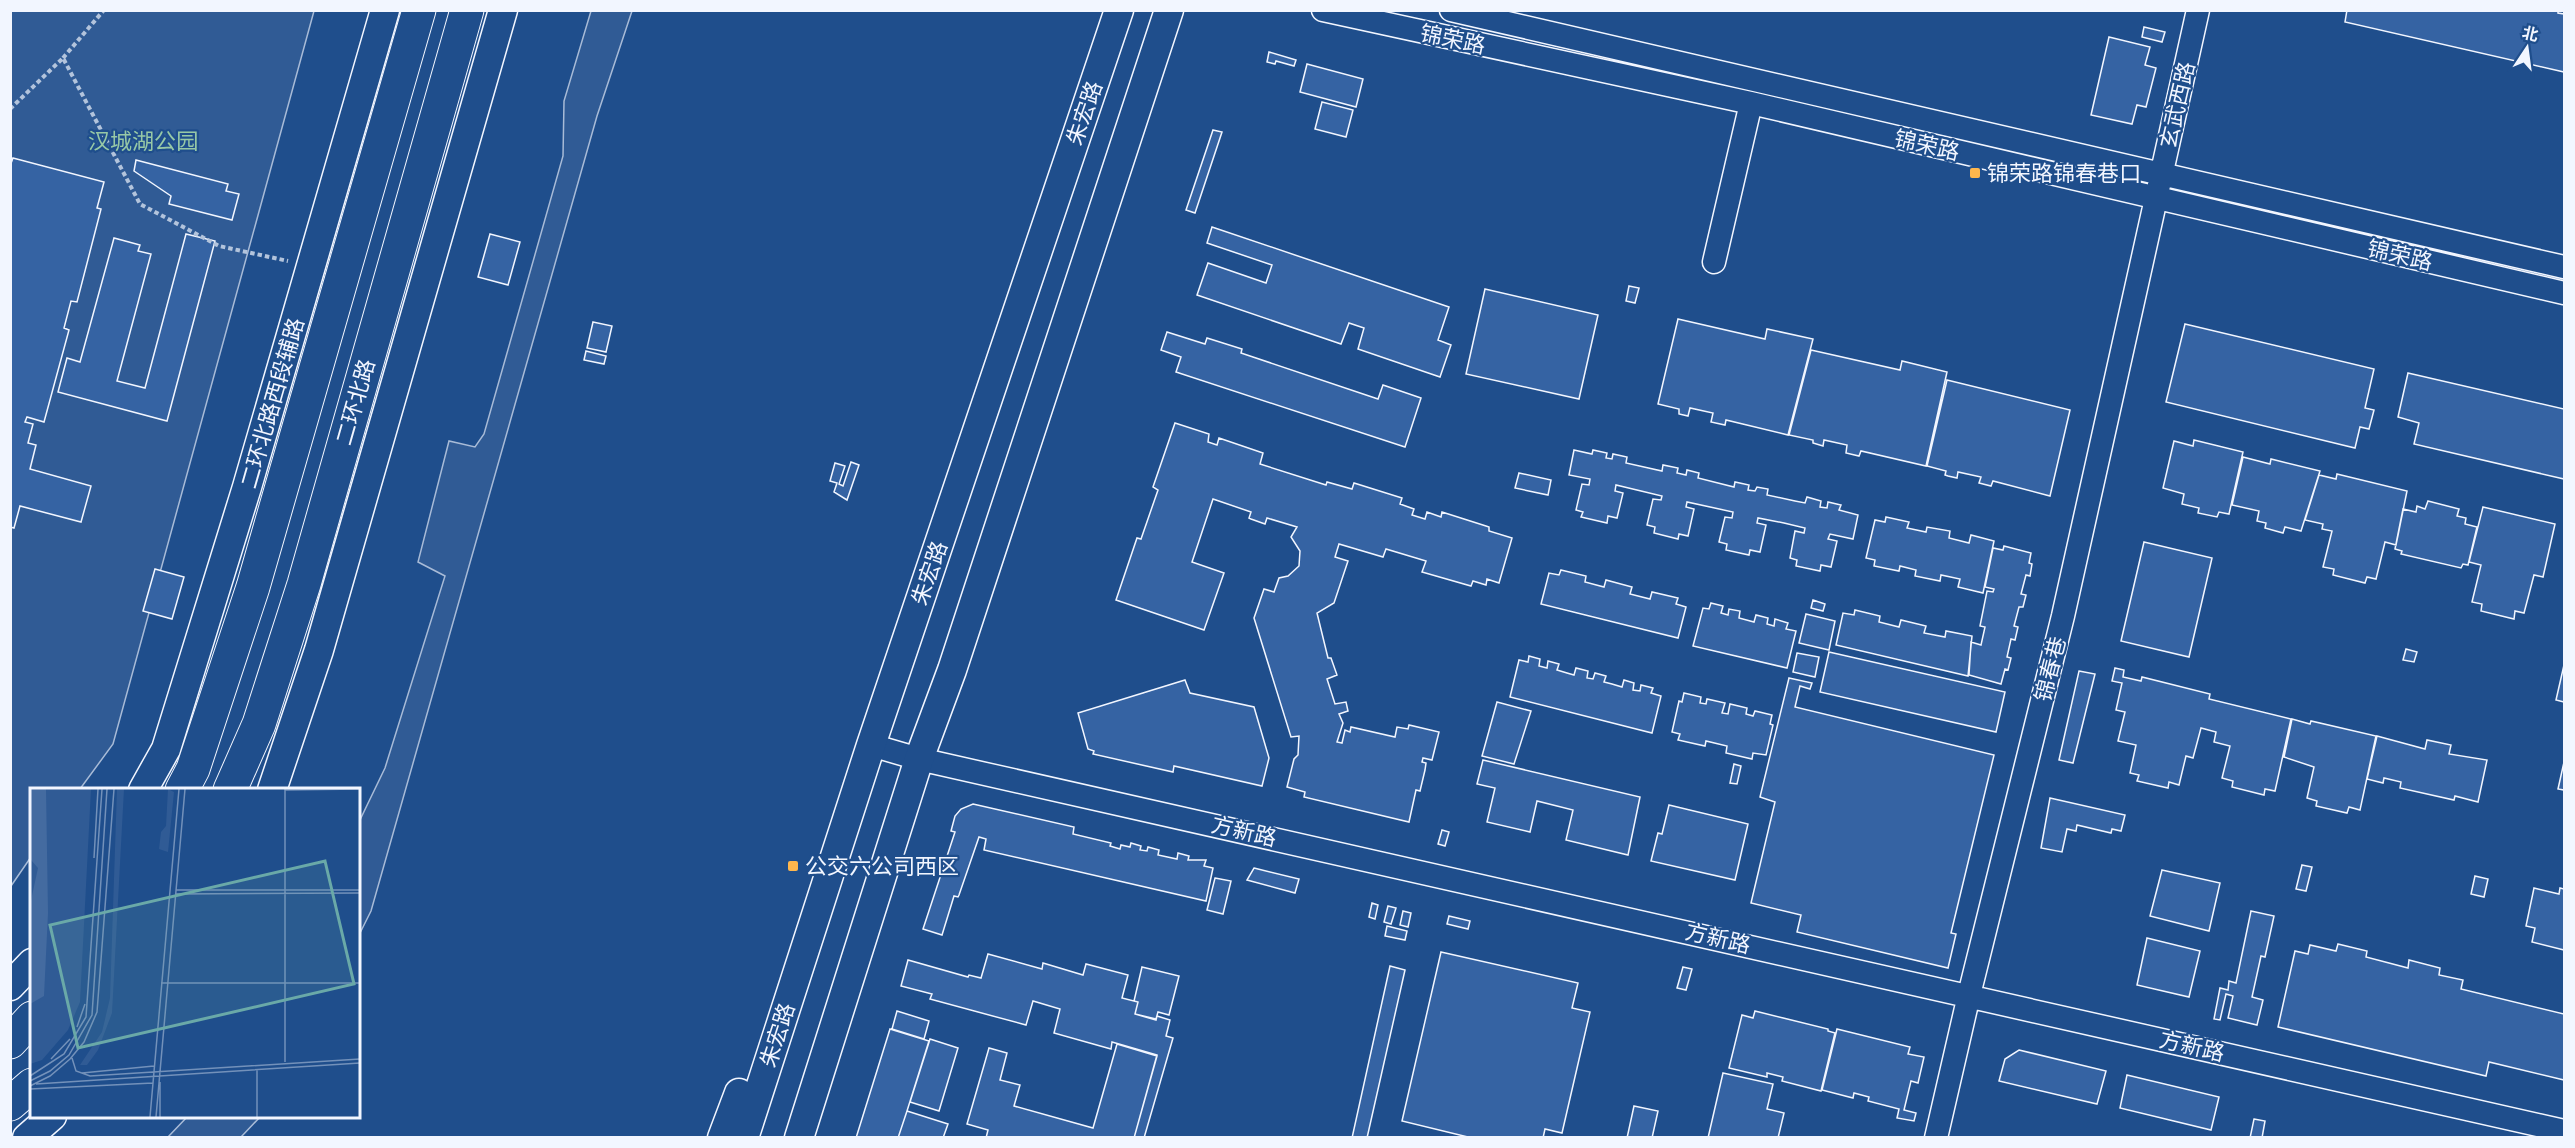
<svg xmlns="http://www.w3.org/2000/svg" width="2575" height="1148" viewBox="0 0 2575 1148" font-family="Cabin,'Noto Sans SC',sans-serif">
	<style>
		.green { fill: #305b95; stroke: #a8bbd7; stroke-width: 1.5 }
		.building { fill: #3563a3; stroke: #f2f6ff; stroke-width: 1.5 }
		.lines { fill: none; stroke-linecap: round; stroke-linejoin: round }
		.minor-casing { stroke: #f2f6ff; stroke-width: 25 }
		.major-casing { stroke: #f2f6ff; stroke-width: 31 }
		.highway-casing { stroke: #f2f6ff; stroke-width: 35 }
		.path { stroke: #b3c4dc; stroke-width: 4; stroke-dasharray: 4.5 3; stroke-linecap: butt }
		.minor { stroke: #1f4e8c; stroke-width: 22 }
		.major { stroke: #1f4e8c; stroke-width: 28 }
		.highway { stroke: #1f4e8c; stroke-width: 33 }
		.poi-dot { fill: #ffb74d; stroke: #1f4e8c; stroke-width: 2 }
		.labels { text-anchor: middle; stroke-width: 4.5; stroke-linejoin: round; paint-order: stroke }
		.street-label { font-size: 22px; fill: #f2f6ff; stroke: #1f4e8c }
		.park-label { font-size: 22px; fill: #97c8a6; stroke: #1f4e8c }
		.poi-label { font-size: 22px; fill: #f2f6ff; stroke: #1f4e8c; text-anchor: start }
		.inset-road { fill: none; stroke: #7391ba; stroke-width: 1.5 }
		.view { fill: #6aa9a8; fill-opacity: 0.15; stroke: #6aa9a8; stroke-width: 3 }
		.inset-edge { fill: none; stroke: #f2f6ff; stroke-width: 3 }
	</style>
	<rect width="100%" height="100%" fill="#1f4e8c"/>
	<!-- green -->
	<path class="green" d="M11 11H314L113 744 80 789 32 790 31 857 11 886Z
		M591 11H632L597 116 371 911 359 935V822L385 768 445 576 418 562 449 441 475 447 484 434 563 156 564 101Z
		M188 1116H260V1117L241 1137H168Z"/>
	<!-- building -->
	<path class="building" d="M2347 10H2558V13L2564 14V72L2345 22Z
		M2144 27 2165 32 2162 42 2142 37Z
		M2109 37 2150 47 2145 65 2156 68 2146 107 2137 105 2132 124 2091 115Z
		M1269 52 1296 60 1294 66 1276 61 1275 64 1267 62Z
		M1307 64 1363 79 1356 107 1300 92Z
		M1322 102 1353 110 1346 137 1315 129Z
		M1213 130 1222 132 1195 213 1186 210Z
		M13 158 104 182 97 208 101 209 77 302 71 301 64 328 69 330 44 422 27 417 25 422 33 424 28 443 36 445 30 469 91 486 81 522 20 506 14 528 10 527V166Z
		M136 160 228 184 226 191 239 194 232 220 169 204 171 196 134 171Z
		M1212 227 1449 307 1438 340 1451 345 1440 377 1358 349 1364 328 1349 323 1341 344 1197 295 1208 263 1266 283 1272 265 1207 243Z
		M186 234 215 241 167 421 58 392 67 358 80 362 114 238 140 245 138 251 151 254 117 381 145 388Z
		M490 234 520 242 508 285 478 277Z
		M1629 286 1639 288 1635 303 1626 301Z
		M1485 289 1598 315 1579 399 1466 374Z
		M1678 319 1765 339 1767 329 1813 339 1788 435 1726 420 1725 425 1711 422 1713 413 1690 408 1688 416 1679 414V409L1658 404Z
		M593 322 612 326 606 352 587 348Z
		M2185 324 2374 369 2365 408 2374 410 2369 429 2360 427 2355 448 2166 402Z
		M1167 332 1205 344 1207 338 1242 349 1241 353 1378 399 1383 385 1421 398 1405 447 1176 372 1181 357 1161 350Z
		M1811 350 1900 370 1902 361 1947 372 1926 466 1861 451 1859 456 1846 453 1847 445 1824 440 1823 446 1813 443V440L1789 435Z
		M586 351 606 356 604 364 584 360Z
		M2408 373 2564 409V479L2414 444 2419 423 2398 417Z
		M1947 380 2070 410 2050 496 1993 481 1991 486 1979 483 1981 477 1958 472 1957 478 1948 476 1945 475 1946 471 1927 466Z
		M1175 423 1209 434 1208 442 1217 445 1219 438 1263 453 1260 464 1326 485 1327 482 1352 489 1354 483 1402 498 1400 504 1414 509 1412 515 1425 519 1427 512 1441 517 1442 512 1486 526 1489 527V531L1512 538 1499 583 1487 579 1486 585 1473 581 1471 586 1422 572 1426 561 1386 549 1383 557 1339 544 1335 557 1348 561 1334 603 1317 613 1328 658H1331L1337 675 1327 679 1335 704 1346 702 1348 711 1339 714 1343 723 1337 742 1342 743 1345 730 1350 732 1351 727 1395 737 1397 727 1408 729 1409 725 1439 732 1432 760 1423 758 1422 762 1426 763 1425 770 1420 791 1416 790 1409 822 1304 797 1305 792 1287 787 1294 759 1298 755 1299 736 1291 737 1254 618 1264 589 1274 592 1279 578 1288 576 1299 566 1300 551 1291 537 1297 527 1267 518 1265 524 1251 519 1249 518 1251 512 1213 499 1192 562 1224 573 1204 630 1116 600 1137 538 1141 539 1158 490 1153 487Z
		M2194 440 2243 452 2229 514 2219 512 2217 517 2198 513 2199 508 2182 504 2184 494 2163 488 2174 441 2193 446Z
		M1574 450 1592 454 1593 450 1607 453 1606 458 1612 459 1613 454 1627 457 1626 463 1662 471 1663 465 1678 468 1677 473 1686 475 1687 470 1699 473 1698 478 1734 487 1735 482 1749 485 1748 490 1755 491 1757 487 1768 489 1767 495 1795 501 1805 503 1807 497 1821 501 1820 507 1827 508 1828 502 1841 505 1839 510 1858 515 1853 539 1830 534 1828 539 1837 541 1831 567 1821 565 1820 571 1796 566 1797 560 1790 558 1795 531 1804 533 1805 528 1784 523 1758 518 1757 523 1766 525 1760 552 1750 550 1749 555 1726 550 1727 544 1719 542 1725 517 1732 518 1733 512 1687 502 1686 507 1694 509 1688 536 1679 534 1678 539 1654 533 1655 527 1647 525 1653 499 1661 500 1662 496 1616 485 1615 491 1623 493 1617 518 1608 516 1607 523 1581 517 1583 512 1576 510 1582 484 1589 485 1590 479 1569 475Z
		M2243 457 2270 464 2271 459 2320 471 2301 531 2285 527 2283 533 2265 528 2266 523 2257 521 2259 511 2232 505Z
		M851 462 859 465 847 500 834 492 837 483 830 481 835 463 845 466 839 484 843 486Z
		M1519 473 1551 480 1548 495 1515 488Z
		M2337 474 2407 491 2396 545 2385 542 2376 579 2367 577 2365 583 2333 575 2334 569 2323 567 2332 531 2322 529 2323 524 2305 520 2319 475 2336 479Z
		M2428 501 2459 509 2457 516 2466 518 2465 524 2477 527 2468 565 2463 564 2461 568 2401 554 2402 551 2395 549 2403 509 2416 512 2417 506 2425 509Z
		M2483 507 2555 524 2543 577 2534 575 2524 613 2515 611 2514 619 2481 611 2482 604 2472 602 2481 565 2469 562Z
		M1886 517 1909 522 1907 528 1926 532 1927 527 1950 531 1949 538 1969 543 1971 535 1994 541 1983 593 1958 587 1960 579 1941 575 1940 581 1915 576 1916 570 1900 566 1899 571 1874 566 1875 560 1866 558 1875 520 1885 522Z
		M2144 542 2212 558 2189 657 2121 641Z
		M2004 546 2031 553 2029 563 2032 564 2030 576 2026 575 2021 594 2026 595 2023 607H2019L2014 626 2018 627 2015 640 2011 639 2007 657 2011 658 2008 670 2005 669 2001 684 1969 675 1971 642 1981 645 1985 627 1980 626 1987 591 1993 592 1994 589 1985 587 1993 548 2003 550Z
		M155 569 184 577 172 619 143 611Z
		M1561 570 1586 576 1585 582 1604 587 1606 580 1632 587 1630 594 1650 599 1652 592 1678 598 1676 604 1686 607 1678 638 1541 604 1549 573 1559 575Z
		M1813 600 1825 604 1823 611 1811 608Z
		M1711 603 1723 606 1721 613 1728 615 1729 609 1740 611 1739 618 1754 622 1756 615 1768 618 1767 624 1774 626 1775 619 1788 623 1786 629 1796 631 1787 668 1693 646 1703 608 1709 609Z
		M1855 610 1880 616 1879 622 1899 627 1901 620 1926 626 1924 633 1945 637 1946 631 1972 636 1968 676 1836 645 1843 613 1854 615Z
		M1806 614 1835 621 1829 650 1799 643Z
		M2406 649 2417 652 2414 662 2403 660Z
		M1829 652 2005 692 1996 732 1820 692Z
		M1797 653 1819 657 1815 677 1793 672Z
		M1529 656 1540 659 1539 666 1547 668 1548 661 1559 664 1557 670 1567 673 1574 675 1576 668 1588 671 1587 678 1593 679 1595 673 1606 676 1604 682 1612 684 1622 687 1624 680 1634 683 1633 690 1640 691 1641 685 1653 688 1651 693 1661 696 1652 733 1510 697 1519 660 1528 662Z
		M2564 665V702L2556 700Z
		M2115 668 2124 670 2123 677 2141 681 2142 677 2210 694 2209 699 2291 719 2275 791 2265 789 2264 795 2232 787 2233 781 2222 778 2230 746 2214 742 2216 732 2201 728 2193 758 2186 756 2179 785 2169 782 2168 788 2137 781 2139 775 2130 773 2136 745 2118 741 2125 712 2116 710 2122 683 2112 681Z
		M2079 671 2095 674 2073 763 2059 760Z
		M1789 678 1812 683 1810 689 1800 686 1795 707 1994 755 1951 933 1956 934 1948 968 1797 932 1801 915 1751 903 1775 802 1760 797Z
		M1185 680 1190 693 1254 707 1269 758 1262 786 1174 766 1173 772 1093 754 1094 751 1088 749 1078 713Z
		M1684 693 1701 697 1700 703 1706 704 1707 699 1725 703 1722 713 1728 714 1730 704 1747 708 1746 714 1753 716 1755 711 1772 715 1770 724 1773 725 1766 755 1753 753 1752 759 1726 753 1727 746 1706 741 1705 746 1678 740 1680 734 1672 732 1679 701 1682 702Z
		M1497 702 1531 711 1514 764 1482 756Z
		M2292 719 2310 724 2311 721 2376 736 2360 810 2349 807 2347 813 2316 806 2317 801 2307 798 2314 767 2284 757Z
		M2377 736 2425 749 2427 740 2451 745 2449 754 2487 760 2478 802 2455 796 2454 800 2400 788 2401 782 2384 778 2383 783 2367 779Z
		M1483 760 1640 797 1628 855 1566 840 1573 810 1537 801 1530 832 1487 822 1495 788 1477 784Z
		M2564 762V790L2558 789Z
		M1734 764 1741 766 1737 784 1730 783Z
		M2050 798 2125 815 2121 831 2112 829 2111 833 2077 825 2076 831 2067 829 2062 852 2041 848Z
		M973 804 1074 827 1073 834 1111 843 1110 846 1120 849 1121 845 1130 847 1131 843 1141 846 1140 850 1147 851 1148 847 1159 850 1158 855 1177 859 1178 853 1189 856 1188 860H1206L1204 866 1213 868 1206 901 984 850 986 839 979 837 959 895 958 897 954 896 942 935 923 929 955 832 951 831 955 816 961 809Z
		M1669 805 1748 824 1735 880 1651 861 1658 833 1662 834Z
		M1442 830 1449 832 1445 846 1438 844Z
		M2302 865 2312 867 2306 891 2296 889Z
		M1254 868 1299 879 1295 893 1247 880Z
		M2162 870 2220 883 2209 931 2150 916Z
		M2475 876 2488 879 2484 897 2471 894Z
		M1215 878 1231 881 1223 914 1207 910Z
		M2534 888 2559 894 2560 888 2564 889V950L2532 942 2535 928 2526 926Z
		M1372 903 1378 905 1375 919 1369 917Z
		M1388 906 1396 908 1391 924 1384 922Z
		M1403 911 1411 913 1408 927 1400 925Z
		M2251 911 2274 916 2265 957 2261 956 2252 997 2263 1000 2257 1025 2228 1018 2233 996 2226 994 2220 1020 2214 1019 2220 988 2228 990 2229 981 2236 983Z
		M1449 916 1470 921 1468 929 1447 924Z
		M1387 926 1407 931 1405 940 1385 936Z
		M2147 938 2200 951 2189 997 2137 985Z
		M2338 944 2367 951 2366 957 2389 963 2408 968 2409 960 2440 968 2439 975 2463 980 2461 989 2564 1014V1080L2489 1062 2486 1076 2278 1027 2295 951 2308 954 2310 945 2336 951Z
		M1441 952 1578 983 1572 1008 1590 1012 1562 1133 1545 1129 1543 1138H1472L1402 1121Z
		M988 954 1042 969 1043 963 1083 975 1086 964 1128 975 1122 998 1138 1002 1135 1014 1156 1020 1157 1016 1170 1020 1166 1036 1173 1038 1144 1138H1134L1157 1055 1112 1042 1111 1049 1054 1033 1060 1009 1033 1001 1026 1025 930 999 932 994 901 986 908 960 968 977 969 975 981 978Z
		M1390 966 1405 970 1367 1138H1352Z
		M1142 967 1179 976 1169 1015 1158 1012 1156 1019 1135 1014 1138 1002 1134 1001Z
		M1683 967 1692 969 1686 990 1677 988Z
		M897 1011 929 1021 924 1039 892 1029Z
		M1755 1011 1828 1029V1031L1835 1033 1821 1091 1782 1081 1783 1077 1767 1073V1077L1729 1068 1742 1015 1753 1018Z
		M890 1029 929 1041 907 1111 898 1138H856Z
		M1837 1029 1910 1047 1908 1054 1924 1057 1918 1083 1911 1081 1904 1110 1916 1113 1914 1121 1897 1118 1899 1109 1868 1101 1869 1097 1854 1093 1853 1098 1822 1090Z
		M930 1039 958 1048 939 1111 910 1102Z
		M1117 1044 1157 1056 1134 1138H986L988 1130 967 1124 989 1048 1007 1053 1000 1080 1020 1085 1014 1106 1093 1128Z
		M2019 1050 2106 1071 2097 1104 1999 1081 2005 1059Z
		M1723 1073 1773 1084 1767 1109 1784 1113 1778 1138H1708Z
		M2127 1075 2219 1097 2211 1130 2120 1108Z
		M1634 1106 1658 1111 1652 1138H1627Z
		M907 1111 948 1124 943 1138H898Z
		M2254 1119 2265 1121 2262 1138H2250Z"/>
	<g class="lines">
		<defs>
			<path id="minor" d="M1323 10 1751 103 2564 293
				M1451 10 2564 267
				M1714 262 1751 103
				M871 745 919 759 2564 1131
				M1936 1138 1969 995 2063 616 2198 10"/>
			<path id="major" d="M143 790 166 749 247 487 385 10
				M272 790 319 650 503 10
				M10 986 32 963
				M27 1138 52 1116
				M722 1138 739 1093
				M744 1138 871 745 1119 10
				M799 1138 919 759 952 670 1169 10"/>
			<path id="highway" d="M182 790 193 769 253 587 419 10
				M230 790 259 724 304 584 467 10
				M10 1042 32 1018
				M10 1104 32 1085"/>
		</defs>
		<!-- minor casing -->
		<use href="#minor" class="minor-casing"/>
		<!-- major casing -->
		<use href="#major" class="major-casing"/>
		<!-- highway casing -->
		<use href="#highway" class="highway-casing"/>
		<!-- path -->
		<path class="path" d="M63 58 104 10
			M10 109 63 58 140 204 219 246 288 261"/>
		<!-- minor -->
		<use href="#minor" class="minor"/>
		<!-- major -->
		<use href="#major" class="major"/>
		<!-- highway -->
		<use href="#highway" class="highway"/>
	</g>
	<!-- markers -->
	<g class="poi-dot">
		<rect x="1969" y="167" width="12" height="12" rx="3"/>
		<rect x="787" y="860" width="12" height="12" rx="3"/>
	</g>
	<g class="labels">
		<!-- street labels -->
		<g class="street-label">
			<text transform="translate(1453 39) rotate(12)" y="8">锦荣路</text>
			<text transform="translate(2177 105) rotate(-77)" y="8">玄武西路</text>
			<text transform="translate(1084 113) rotate(-71)" y="8">朱宏路</text>
			<text transform="translate(1927 145) rotate(13)" y="8">锦荣路</text>
			<text transform="translate(2400 255) rotate(13)" y="8">锦荣路</text>
			<text transform="translate(355 402) rotate(-74)" y="8">二环北路</text>
			<text transform="translate(272 403) rotate(-74)" y="8">二环北路西段辅路</text>
			<text transform="translate(929 573) rotate(-71)" y="8">朱宏路</text>
			<text transform="translate(2050 669) rotate(-76)" y="8">锦春巷</text>
			<text transform="translate(1244 831) rotate(13)" y="8">方新路</text>
			<text transform="translate(1718 938) rotate(13)" y="8">方新路</text>
			<text transform="translate(777 1035) rotate(-72)" y="8">朱宏路</text>
			<text transform="translate(2192 1046) rotate(13)" y="8">方新路</text>
		</g>
		<!-- park labels -->
		<g class="park-label">
			<text x="143" y="149">汉城湖公园</text>
		</g>
		<!-- poi labels -->
		<g class="poi-label">
			<text x="1987" y="181">锦荣路锦春巷口</text>
			<text x="805" y="874">公交六公司西区</text>
		</g>
	</g>
	<!-- overview -->
	<g transform="translate(30 788)">
		<rect width="330" height="330" fill="#1f4e8c"/>
		<path d="M0 1H61L50 214 38 242 12 272 0 276ZM87 1H94L82 225 68 262 57 277H50L72 244 80 210ZM138 1 144 4 138 64 129 61 131 44 136 38Z" fill="#305b95"/>
		<path d="M0 1H16L18 125 14 208 0 216V117L8 80 1 72Z" fill="#446ba0"/>
		<path class="inset-road" d="M255 1V274M255 2 330 1M64 70 68 1M146 102H330M145 106 330 105M131 195H330M47 239 55 216M42 270 46 283 60 288 330 271M21 271 40 251M52 285 124 278M0 288 34 266 56 229 72 1M0 293 20 283 39 267 62 227 77 1M6 296 330 275M0 298 20 288 40 271 54 254 67 224 84 1M0 301 123 295M120 329 149 1M126 329 155 1M130 329V294M227 329V281"/>
		<path class="view" d="M295 73 324 196 48 260 20 137Z"/>
		<rect width="330" height="330" class="inset-edge"/>
	</g>
	<!-- border -->
	<rect width="2575" height="1148" fill="none" stroke="#f2f6ff" stroke-width="24"/>
	<!-- north arrow -->
	<g transform="translate(2527 48) rotate(13)" stroke="#1f4e8c" stroke-width="4.5" paint-order="stroke">
	<path d="M0-4.5L10 22L0 15L-10 22Z" fill="#f2f6ff"/>
	<text y="-9" font-size="16" font-weight="bold" text-anchor="middle" fill="#f2f6ff">北</text>
	</g>
</svg>
